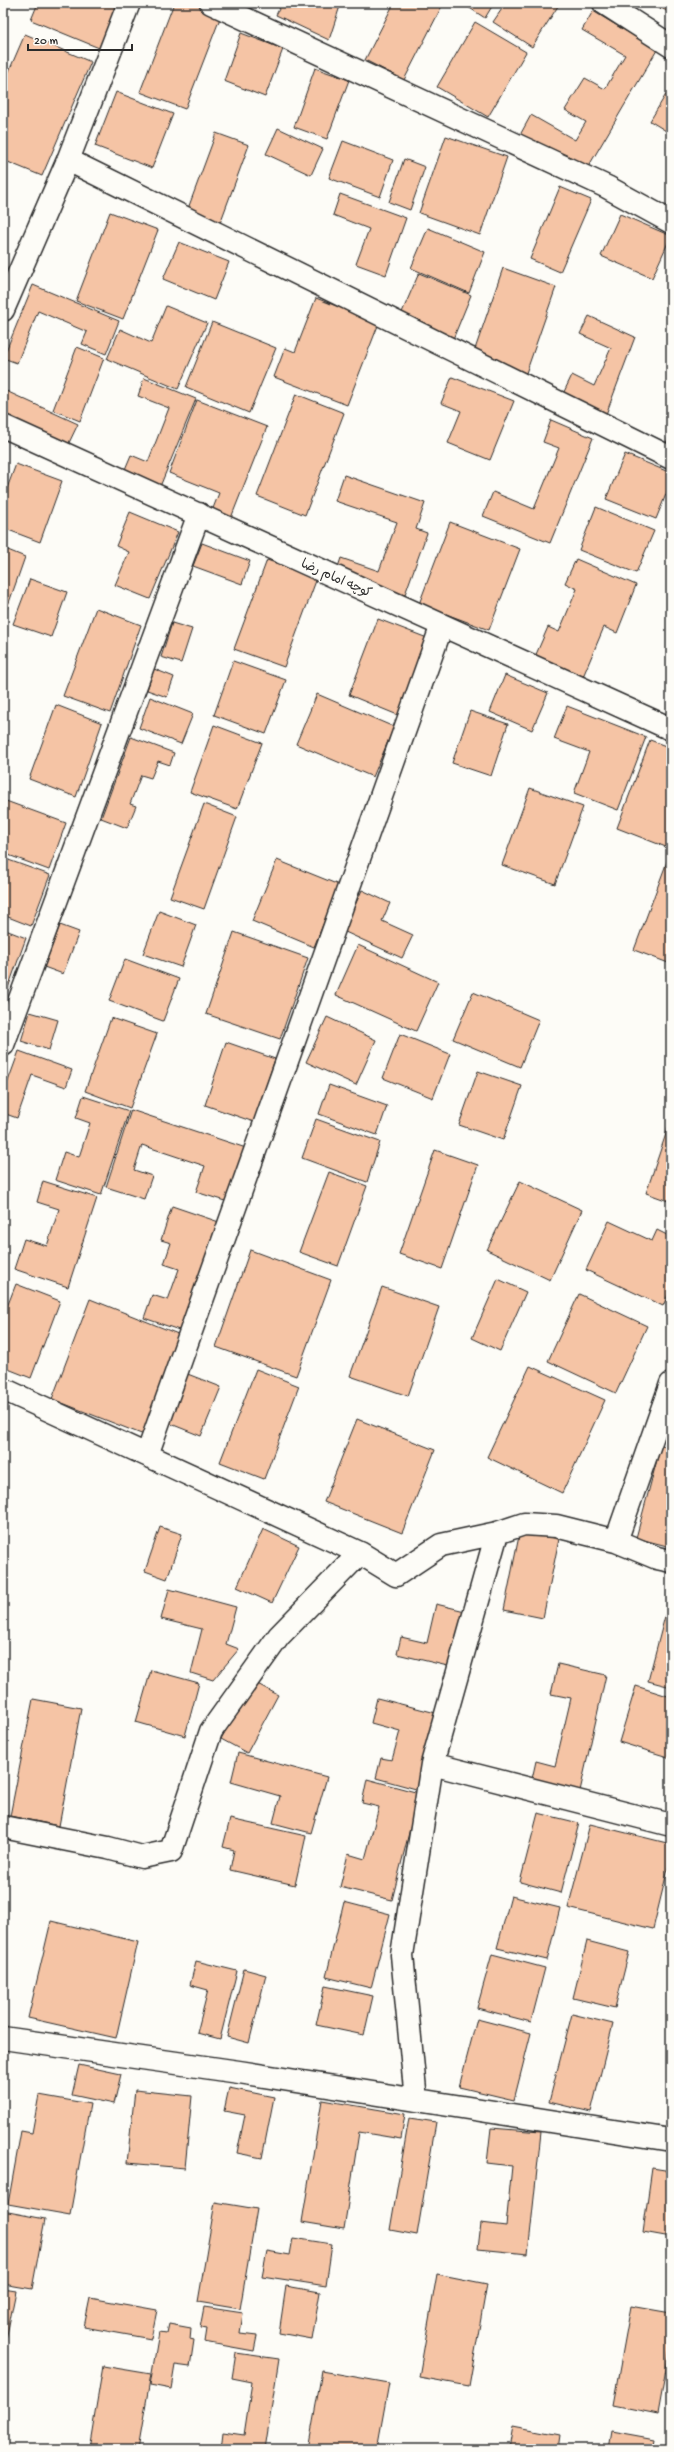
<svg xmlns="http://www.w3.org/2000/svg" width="674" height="2452" viewBox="0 0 674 2452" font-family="'Gochi Hand','Playpen Sans Arabic',sans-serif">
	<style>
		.building { fill: #f5c4a5; stroke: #2b2b2b }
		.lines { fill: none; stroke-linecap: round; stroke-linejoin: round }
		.minor-casing { stroke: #2b2b2b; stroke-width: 25 }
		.minor { stroke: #fdfcf7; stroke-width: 22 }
		.labels { text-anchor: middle; stroke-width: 3; stroke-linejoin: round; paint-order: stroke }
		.street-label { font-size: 13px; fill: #2b2b2b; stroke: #fdfcf7 }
	</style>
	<rect width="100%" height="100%" fill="#fdfcf7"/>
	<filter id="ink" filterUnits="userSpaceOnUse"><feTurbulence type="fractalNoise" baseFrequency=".025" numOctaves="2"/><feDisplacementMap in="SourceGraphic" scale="8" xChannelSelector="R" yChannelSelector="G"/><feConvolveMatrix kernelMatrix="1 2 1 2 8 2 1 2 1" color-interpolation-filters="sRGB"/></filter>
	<g filter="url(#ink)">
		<!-- building -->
		<path class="building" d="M38 3H118L99 48 31 20Z
			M174 3H196L222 13 185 109 140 92Z
			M282 3H341L329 40 276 15Z
			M394 3H435L442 6 404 80 365 60Z
			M462 3H494L485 18Z
			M506 3H560L532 47 493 22Z
			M650 3H671V8L669 12Z
			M593 11 657 50 584 174 520 135 531 115 575 140 586 122 565 110 585 78 605 89 625 55 582 30Z
			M475 22 526 52 488 117 437 87Z
			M241 33 283 49 265 97 224 81Z
			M25 34 91 62 42 176 3 160V85Z
			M315 68 349 80 327 139 294 127Z
			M671 86V134L650 121Z
			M116 92 173 114 152 168 95 146Z
			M278 128 323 149 311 175 266 154Z
			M216 133 249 145 219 226 186 214Z
			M446 136 507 157 480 235 419 213Z
			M343 141 393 160 380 197 329 178Z
			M404 159 425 167 410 210 389 202Z
			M560 187 591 200 560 272 530 259Z
			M340 194 406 218 386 275 356 264 369 229 333 215Z
			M110 212 158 230 123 319 76 301Z
			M620 214 671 236 652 278 601 256Z
			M428 228 485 252 469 293 411 268Z
			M179 242 229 262 214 300 163 279Z
			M503 268 556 287 526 373 473 355Z
			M419 273 471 295 453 339 400 317Z
			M33 285 119 321 106 354 82 344 87 332 38 311 17 363 3 358Z
			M316 298 379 323 347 405 274 377 285 348 295 352Z
			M166 306 207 323 178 389 107 359 120 329 151 343Z
			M589 316 635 337 605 417 562 396 572 375 594 386 611 348 580 334Z
			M212 322 276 348 249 413 186 387Z
			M77 347 104 358 80 421 53 410Z
			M452 377 514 401 490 460 448 443 461 411 441 403Z
			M144 378 196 399 159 489 123 474 131 455 148 462 169 408 138 396Z
			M4 390 78 424 67 447 3 418Z
			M296 394 344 413 305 515 257 496Z
			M197 400 267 427 231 518 212 511 219 493 169 473Z
			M551 420 593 438 550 543 483 516 493 492 534 509 559 448 543 442Z
			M671 431V451L664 448Z
			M625 454 671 473V482L656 519 606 499Z
			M16 464 62 481 40 542 3 528V499Z
			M344 475 425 503 416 529 427 533 404 597 336 573 341 558 379 571 397 522 335 501Z
			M596 507 654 531 636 573 579 550Z
			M130 512 178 532 150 599 115 585 129 552 116 546Z
			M450 522 520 549 489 630 419 604Z
			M202 543 250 561 242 584 193 566Z
			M3 548 25 557 5 614H3Z
			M576 559 636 585 617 633 604 627 582 679 534 659 548 627 559 632 577 589 565 583Z
			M267 560 317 578 284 667 234 649Z
			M30 579 67 592 51 637 13 624Z
			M96 608 141 625 110 713 63 696Z
			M378 619 435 641 405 718 349 695Z
			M172 623 192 629 181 663 161 657Z
			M233 661 286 680 266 734 214 715Z
			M154 669 174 677 167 697 147 690Z
			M505 675 548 693 532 730 490 712Z
			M317 694 394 727 373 777 296 744Z
			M150 697 193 714 181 744 139 728Z
			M56 705 102 723 76 797 29 779Z
			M567 706 646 737 618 810 574 793 589 752 554 739Z
			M470 711 508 724 491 776 452 763Z
			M214 725 262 743 237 809 190 792Z
			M131 737 174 753 170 765 158 761 151 778 141 775 130 804 136 806 127 828 101 818Z
			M650 740 671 748V849L617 828Z
			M530 788 583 807 555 884 502 865Z
			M6 801 66 823 49 870 3 853V809Z
			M204 804 237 817 204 909 170 897Z
			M3 858 50 875 31 926 3 915Z
			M668 859 671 860V964L634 950Z
			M277 860 339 885 314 947 252 921Z
			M362 890 390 903 382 921 413 935 402 958 343 931Z
			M159 911 196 925 181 967 143 954Z
			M60 925 79 932 63 974 44 967Z
			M3 929 26 938 3 1002Z
			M234 932 308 958 280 1039 206 1014Z
			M358 945 438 982 416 1031 336 995Z
			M125 959 179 979 163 1021 109 1001Z
			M473 992 539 1020 520 1067 453 1039Z
			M30 1012 58 1020 49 1050 21 1041Z
			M327 1017 376 1040 356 1085 306 1062Z
			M111 1018 157 1034 130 1108 85 1091Z
			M400 1034 450 1054 433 1098 383 1078Z
			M226 1042 275 1059 254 1122 205 1105Z
			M19 1051 72 1070 66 1087 32 1075 17 1118 3 1113V1095Z
			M478 1071 522 1086 503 1140 459 1125Z
			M329 1085 387 1106 377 1135 319 1114Z
			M83 1096 129 1111 101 1195 55 1180 64 1152 79 1157 90 1123 76 1118Z
			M131 1110 246 1148 228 1202 196 1192 205 1166 142 1145 134 1170 152 1176 144 1199 106 1187Z
			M316 1119 380 1142 367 1182 302 1158Z
			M671 1119V1202L646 1193Z
			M435 1150 478 1165 442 1269 399 1254Z
			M329 1172 367 1186 338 1266 299 1252Z
			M43 1181 97 1198 68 1287 14 1269 24 1239 47 1246 59 1209 37 1202Z
			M520 1181 582 1210 550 1280 487 1250Z
			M172 1206 219 1222 182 1331 144 1318 152 1295 168 1300 179 1269 164 1264 171 1243 161 1240Z
			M609 1221 652 1241 657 1230 671 1237V1288L663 1306 586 1270Z
			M250 1250 331 1280 296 1376 216 1347Z
			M498 1279 526 1292 500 1351 472 1338Z
			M16 1284 60 1301 31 1378 3 1367V1317Z
			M382 1287 439 1307 408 1396 350 1376Z
			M579 1294 647 1326 616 1393 548 1361Z
			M90 1299 183 1336 144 1435 52 1399Z
			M530 1366 605 1400 562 1493 487 1457Z
			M256 1369 299 1386 264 1479 220 1462Z
			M185 1373 221 1387 201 1436 166 1422Z
			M357 1419 435 1450 402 1533 324 1502Z
			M661 1445 671 1448V1547L636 1538Z
			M160 1527 182 1534 167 1579 145 1571Z
			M263 1529 299 1546 272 1603 237 1587Z
			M520 1531 559 1539 543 1618 504 1610Z
			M169 1589 236 1607 226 1644 239 1649 213 1680 191 1673 202 1629 161 1619Z
			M671 1593V1687L648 1681Z
			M436 1604 465 1611 452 1667 397 1654 401 1637 427 1643Z
			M558 1664 606 1675 580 1791 532 1779 536 1761 555 1766 571 1698 551 1694Z
			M151 1670 199 1683 185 1736 136 1722Z
			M252 1681 278 1695 247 1753 221 1739Z
			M636 1686 671 1697V1758L619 1742Z
			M377 1698 436 1713 416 1789 376 1778 381 1758 392 1760 400 1731 371 1723Z
			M33 1699 81 1708 59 1826 10 1816Z
			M238 1753 327 1777 311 1833 273 1823 280 1796 231 1782Z
			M367 1779 419 1793 392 1900 340 1887 348 1854 365 1859 379 1807 362 1803Z
			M538 1813 579 1823 561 1893 520 1882Z
			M230 1819 306 1836 295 1885 230 1870 234 1850 223 1847Z
			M590 1824 671 1844V1856L653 1929 568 1908Z
			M511 1896 560 1908 547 1960 497 1948Z
			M344 1902 390 1914 371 1988 326 1977Z
			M51 1921 138 1942 116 2038 28 2018Z
			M587 1941 629 1952 615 2008 573 1998Z
			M492 1954 545 1968 531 2022 477 2008Z
			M196 1961 237 1971 220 2039 197 2033 208 1990 190 1985Z
			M244 1969 266 1975 249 2043 227 2037Z
			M325 1986 373 1996 364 2035 316 2025Z
			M572 2014 613 2024 591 2112 549 2102Z
			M477 2019 531 2033 514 2100 459 2087Z
			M79 2065 121 2074 114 2104 72 2095Z
			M229 2088 274 2097 262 2158 237 2153 245 2115 224 2111Z
			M135 2090 192 2096 185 2168 127 2163Z
			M39 2095 90 2104 70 2215 8 2204 21 2131 32 2133Z
			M322 2100 405 2114 401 2139 359 2132 344 2229 302 2222Z
			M409 2118 436 2122 417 2235 390 2230Z
			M491 2128 541 2132 528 2254 478 2249 481 2223 506 2226 512 2166 487 2163Z
			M652 2168 671 2171V2237L643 2232Z
			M215 2202 257 2209 240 2309 198 2302Z
			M3 2211 45 2219 32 2289 3 2284Z
			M293 2238 332 2244 326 2286 262 2276 267 2251 290 2255Z
			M437 2274 487 2284 469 2386 419 2377Z
			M286 2286 320 2292 312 2339 279 2333Z
			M3 2289 16 2291 3 2354Z
			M90 2298 157 2310 151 2339 84 2327Z
			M631 2306 671 2313V2342L658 2414 613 2405Z
			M204 2307 243 2313 240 2334 257 2336 254 2351 204 2342 206 2329 200 2328Z
			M169 2324 191 2328 190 2339 194 2340 190 2367 175 2365 171 2389 150 2385 159 2332 167 2333Z
			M236 2353 279 2359 265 2449H221L223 2432 244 2435 252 2382 232 2378Z
			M103 2366 151 2374 138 2449H89Z
			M322 2371 389 2383 377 2449H308Z
			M513 2426 560 2435 558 2449H509Z
			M611 2431 655 2439 653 2449H608Z"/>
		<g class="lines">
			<defs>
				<path id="minor" d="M211 3 607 187 671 222
					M604 3 671 46
					M68 160 671 458
					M3 310 68 160 129 3
					M3 426 671 729
					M3 1045 199 514
					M3 1389 360 1553 396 1575 441 1545 497 1533 524 1524 556 1526 616 1541 657 1558 671 1561
					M147 1455 442 625
					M616 1541 671 1384
					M432 1764 671 1825
					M3 1827 108 1848 142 1857 171 1851 211 1731 279 1636 360 1553
					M3 2038 239 2072 671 2140
					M416 2100 402 1955 432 1764 497 1533"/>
			</defs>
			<!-- minor casing -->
			<use href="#minor" class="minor-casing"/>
			<!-- minor -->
			<use href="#minor" class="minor"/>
		</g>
	</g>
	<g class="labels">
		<!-- street labels -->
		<g class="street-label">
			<text transform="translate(337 577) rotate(24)" y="5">کوچه امام رضا</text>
		</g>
	</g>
	<!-- margin -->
	<rect width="674" height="2452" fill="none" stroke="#fdfcf7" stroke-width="16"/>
	<rect x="8" y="8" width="658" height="2436" fill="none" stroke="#2b2b2b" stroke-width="1.5" filter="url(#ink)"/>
	<!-- scale -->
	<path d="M28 44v6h104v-6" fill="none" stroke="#2b2b2b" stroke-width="2"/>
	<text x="34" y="44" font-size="12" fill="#2b2b2b" stroke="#fdfcf7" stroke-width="3" paint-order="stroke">20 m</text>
</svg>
